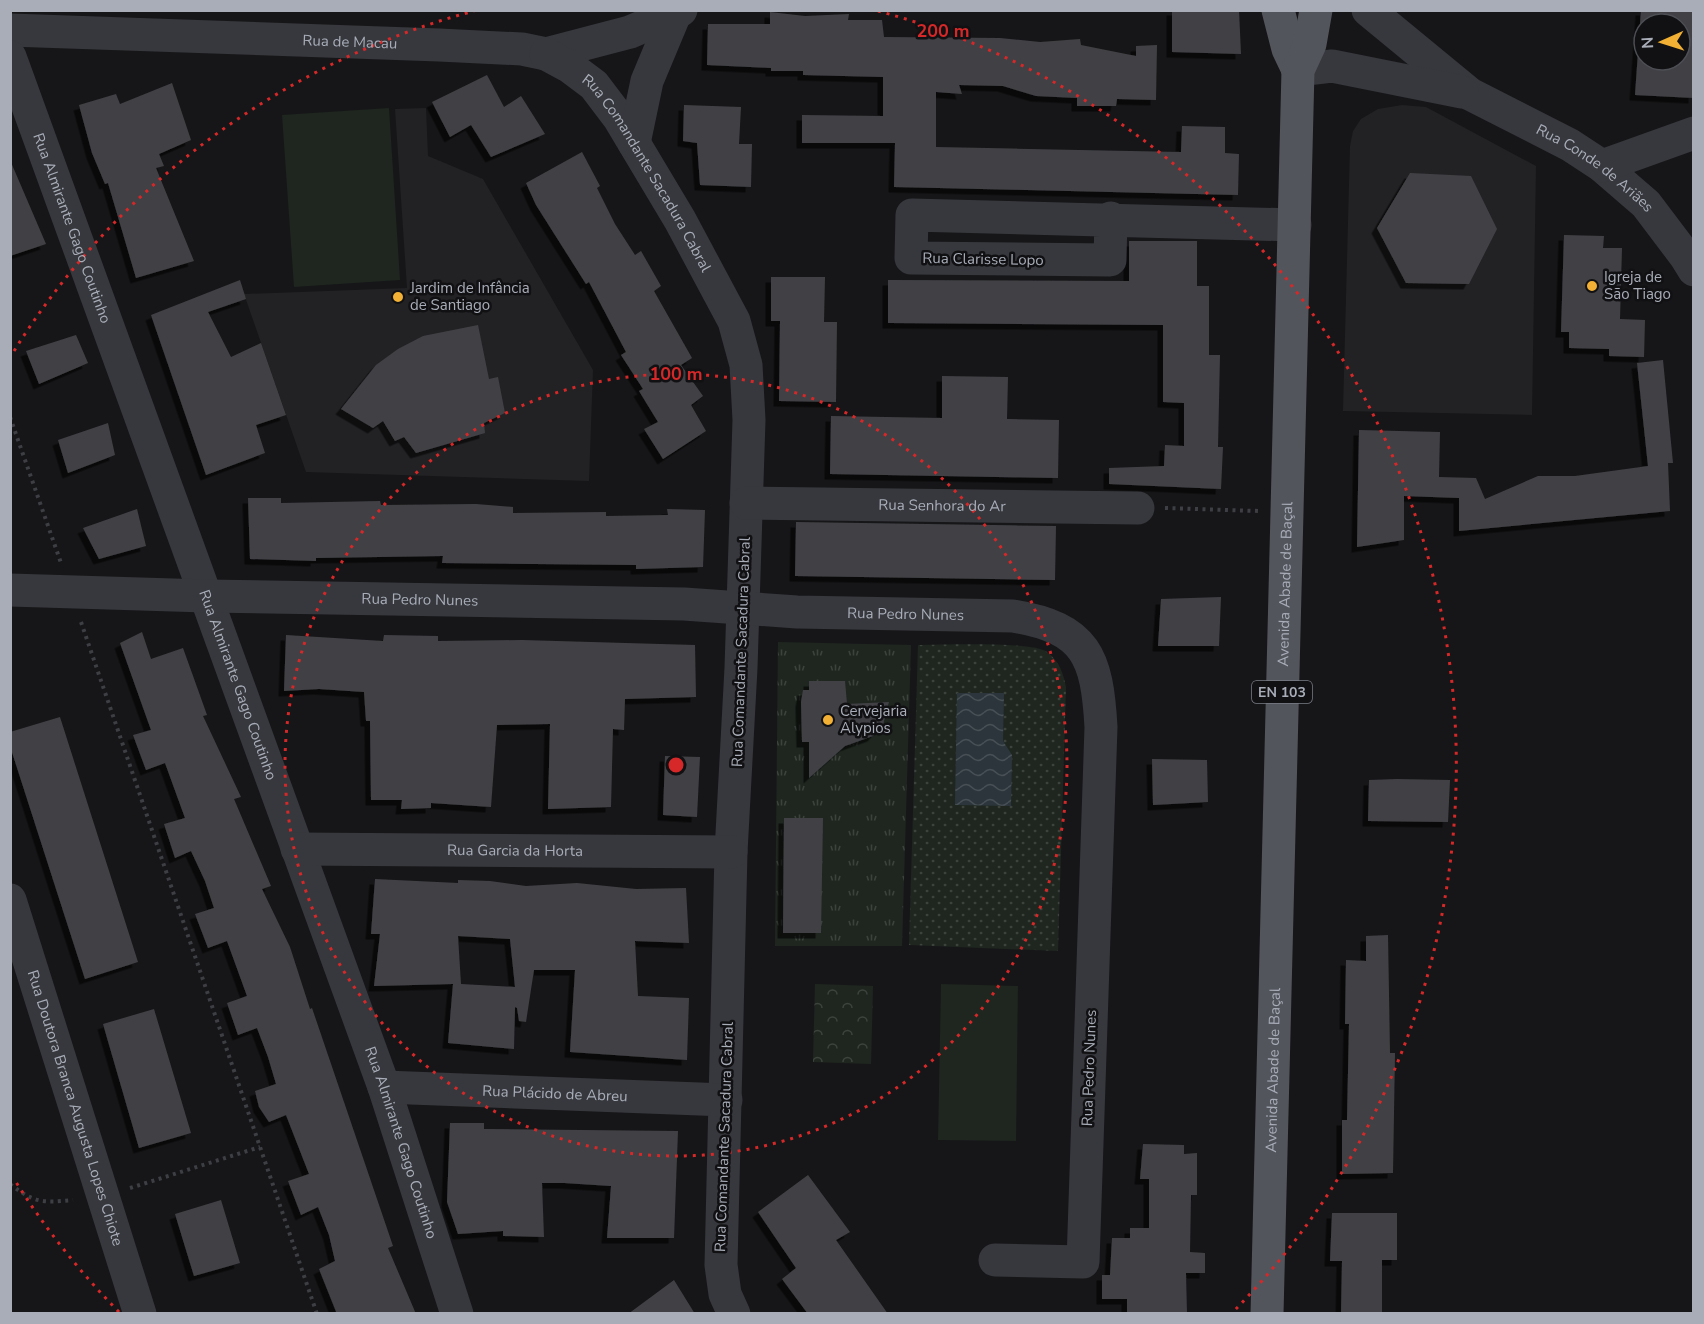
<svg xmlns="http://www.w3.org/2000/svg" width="1704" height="1324" viewBox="0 0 1704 1324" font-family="'Nunito Sans',sans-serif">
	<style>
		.built { fill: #222225 }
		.grass { fill: url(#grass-tufts) }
		.park { fill: url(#park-crowns) }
		.garden { fill: url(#garden-dots) }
		.pitch { fill: #1e261f }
		.water { fill: url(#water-waves) }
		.building { fill: #404145; fill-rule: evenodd; filter: url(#shadow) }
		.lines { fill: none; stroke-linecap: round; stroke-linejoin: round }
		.path { stroke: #3d3f44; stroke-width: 4; stroke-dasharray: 3 4.5; stroke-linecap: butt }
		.minor { stroke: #37383d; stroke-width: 33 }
		.major { stroke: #53555c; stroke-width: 33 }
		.ring { fill: none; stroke: #d62828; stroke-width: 3; stroke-dasharray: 3 6 }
		.poi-dot { fill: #f2b134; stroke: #111113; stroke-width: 2 }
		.labels { text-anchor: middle; stroke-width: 5; stroke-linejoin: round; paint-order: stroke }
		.shield { fill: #111113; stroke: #7b7e86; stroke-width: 1.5 }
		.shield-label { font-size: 14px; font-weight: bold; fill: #a8adb8 }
		.street-label { font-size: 15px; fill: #a8adb8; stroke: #111113 }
		.poi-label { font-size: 15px; fill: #a8adb8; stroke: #111113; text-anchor: start }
		.centre { fill: #d62828; stroke: #111113; stroke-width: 3 }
		.ring-label { font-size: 18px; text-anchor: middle; font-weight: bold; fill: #d62828; stroke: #111113; stroke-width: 5; stroke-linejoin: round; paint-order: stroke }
	</style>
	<defs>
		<pattern id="grass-tufts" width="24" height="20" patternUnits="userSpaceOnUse" patternTransform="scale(1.5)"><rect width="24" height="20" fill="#1e261f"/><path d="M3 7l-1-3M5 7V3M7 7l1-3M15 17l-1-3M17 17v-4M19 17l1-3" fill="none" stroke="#3c433d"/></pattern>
		<pattern id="park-crowns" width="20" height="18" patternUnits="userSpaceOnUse" patternTransform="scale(1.5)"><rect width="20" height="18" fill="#1e261f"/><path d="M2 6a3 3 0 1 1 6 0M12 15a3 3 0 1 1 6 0" fill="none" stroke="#3c433d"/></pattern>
		<pattern id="garden-dots" width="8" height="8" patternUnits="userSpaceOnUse" patternTransform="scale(1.5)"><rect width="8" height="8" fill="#1e261f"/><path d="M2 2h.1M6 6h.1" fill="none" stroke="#3c433d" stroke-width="1.8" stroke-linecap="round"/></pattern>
		<pattern id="water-waves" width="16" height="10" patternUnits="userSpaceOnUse" patternTransform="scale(1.5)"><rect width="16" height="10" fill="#2c353c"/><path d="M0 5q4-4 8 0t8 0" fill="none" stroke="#485056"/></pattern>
		<filter id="shadow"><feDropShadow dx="-5.5" dy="5.5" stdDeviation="0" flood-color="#0009"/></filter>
	</defs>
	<rect width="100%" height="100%" fill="#161618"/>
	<!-- built -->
	<path class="built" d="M1402 105 1426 107 1536 166 1532 415 1343 411 1350 146 1353 131 1361 119 1378 109Z
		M426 108 428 156 483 179 593 370 589 481 306 472 244 294 407 288 395 109Z"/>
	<!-- grass -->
	<path class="grass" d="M778 642 911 645 902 946H775Z"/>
	<!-- park -->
	<path class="park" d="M815 984 873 986 871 1064 813 1062Z"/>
	<!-- garden -->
	<path class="garden" d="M918 645C941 645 1032 641 1047 652 1060 662 1063 673 1066 687L1058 951 909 945Z"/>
	<!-- pitch -->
	<path class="pitch" d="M389 108 400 280 294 287 282 115Z
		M941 984 1018 986 1016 1141 938 1140Z"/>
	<!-- water -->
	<path class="water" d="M957 693H1004L1003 741 1012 755 1011 806 955 805Z"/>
	<!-- building -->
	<path class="building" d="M1172 10H1239L1241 54 1172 52Z
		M1641 10H1694V98L1635 95ZM1644 24H1680V60H1644Z
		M770 12 805 16 849 14 848 20H882L884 37 1000 38 1040 42 1080 39 1081 45 1136 56V46L1157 45 1156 100 1117 99 1116 106H1077V98L1036 96 1003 86 959 85 962 94 936 92V147L1181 152 1182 126 1225 127V153L1239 154 1238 195 894 187 895 143H802V115L883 116V77L803 75V71H771V68L707 65 708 24H770Z
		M487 75 504 107 521 96 545 134 491 157 471 125 450 137 432 102Z
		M172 83 191 140 159 154 164 166 156 168 194 261 136 278 108 183 105 184 92 153 79 105 116 94 120 104Z
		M684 105 741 107 739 144H752L751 187 700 185 697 143 683 141Z
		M582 152 600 186 597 188 615 224 635 255 641 251 661 286 654 291 692 358 681 365 703 396 691 405 706 431 663 459 644 429 658 422 639 391 643 389 621 355 626 352 589 282 586 284 536 205 526 183Z
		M10 160 46 244 10 256Z
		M1410 173 1471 176 1497 229 1469 284 1406 283 1377 228Z
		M1564 235 1604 236 1603 248H1622L1620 319 1645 320 1644 357 1609 356V349L1569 348V332H1561Z
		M1129 241H1197V286H1209V355H1220L1218 447H1223L1221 489 1109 484V468L1164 466 1165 445 1184 446V403L1163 402V325L888 323V280L1129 281Z
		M771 277H825L824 322H837L836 402 779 401 780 321H771Z
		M240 280 246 299 208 312 231 357 261 343 286 415 256 425 265 453 206 475 151 315Z
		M478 325 489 379 498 377 505 413 484 423 485 433 416 453 404 437 395 441 383 421 373 428 341 409 376 365 398 349 423 336Z
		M76 335 88 363 39 384 26 351Z
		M1663 360 1673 463H1668L1670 511 1459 531V498L1404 496V540L1357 547 1359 430 1440 432 1439 477 1476 478 1485 499 1538 476H1575L1648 466 1637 363Z
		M942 376 1008 377 1007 419 1059 420 1058 478 830 474 831 416 942 418Z
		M108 423 115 455 68 473 58 440Z
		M248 498H281V503L380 501 381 505 476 504 513 507V513L606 512V516L668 515 667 509 705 510 703 567 636 569V565L442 563 443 556 316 558V561L250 559Z
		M137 509 146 546 99 559 83 528Z
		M796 522 1056 526 1055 580 795 576Z
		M1221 597 1219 646H1158L1161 599Z
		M142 632 151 659 183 648 207 715 203 716 241 797 234 799 271 886 262 889 290 947 310 1009 312 1008 393 1246 388 1248 416 1314H337L319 1269 335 1261 329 1235 318 1207 301 1215 288 1181 309 1174 286 1115 269 1122 259 1107 255 1091 276 1084 268 1057 257 1028 238 1035 227 1003 247 996 227 941 208 948 195 914 214 908 205 881 191 851 175 858 164 824 185 818 165 763 146 770 133 735 151 730 120 643Z
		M286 635 383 641 384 635 438 636V641L522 640 695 645 696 697 625 699 624 730 613 729 611 807 548 809 550 724 497 725 491 807 431 803V808L401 809 402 800H371L370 721H366L364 692 319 689 284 691Z
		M809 681H845L847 704 889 702 883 725 873 736 845 746 809 778V742H802L801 702 803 690H809Z
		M60 717 138 962 85 979 10 746V732Z
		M665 756 700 757 697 817 663 815Z
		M1152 759 1207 760 1208 802 1153 805Z
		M1397 779 1450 780 1448 822 1368 821 1369 780Z
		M784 818H823L821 933H783Z
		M375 879 458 883V880L490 881 526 886 577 883 636 889 686 888 689 943 635 941 638 996 689 998 687 1060 570 1052 575 970H534L526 1022 519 1021 517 1008 515 1007 514 1049 448 1043 453 984 374 986 380 934H371ZM458 936 510 939 515 987 461 984Z
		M1388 935 1390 1053H1395L1393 1173 1342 1174V1120H1347L1349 1024H1345L1346 960 1366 961V936Z
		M154 1009 191 1133 139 1148 103 1024Z
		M450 1123H484V1129L678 1131 674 1238H607L611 1186 564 1183H542L544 1237 503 1236V1231L458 1234 447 1202Z
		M1143 1144 1184 1145V1154L1197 1153V1195H1191L1190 1252 1205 1253V1273H1186L1187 1314H1127V1299H1102V1275H1110L1112 1238H1130V1228H1149V1179H1140Z
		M808 1175 850 1232 836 1240 888 1314H808L782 1279 796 1268 758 1212Z
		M221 1200 240 1263 194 1276 175 1214Z
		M1332 1213H1397V1260H1382V1314H1341L1342 1261H1330Z
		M674 1280 695 1314H628Z"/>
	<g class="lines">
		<!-- path -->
		<path class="path" d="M10 417 61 563
			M1165 508 1259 511
			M81 622 317 1314
			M10 1184C34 1203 43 1203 73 1200
			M130 1188 260 1147"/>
		<!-- minor -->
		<g class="minor">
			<path id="s1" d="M1368 10 1470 94 1570 145 1602 166 1646 204 1686 257 1694 270"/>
			<path id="s2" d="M10 30 439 45 522 49 546 54 630 32 681 10"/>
			<path id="s3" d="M546 54 570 67 594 85 619 118 680 220 734 321 746 365 749 420 741 668 731 852 721 1265 725 1294 734 1314"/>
			<path id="s4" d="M10 57 384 1087 457 1314"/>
			<path d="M1298 70 1332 66 1462 92"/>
			<path d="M634 143 647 81 675 14"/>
			<path d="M1602 166 1694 133"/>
			<path d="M1111 218 1110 260 911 258 912 215 1295 225"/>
			<path id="s5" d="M746 503 1138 508"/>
			<path id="s6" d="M10 590 206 596 684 604 797 612 1013 616C1087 628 1097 657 1101 727L1083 1262 995 1260"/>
			<path id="s7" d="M297 849 731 852"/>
			<path id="s8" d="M10 900 140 1314"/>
			<path id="s9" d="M384 1087 726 1100"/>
		</g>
		<!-- major -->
		<g class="major">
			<path d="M1278 10 1288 49 1298 70"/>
			<path id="s10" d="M1267 1314 1298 70 1310 44 1316 10"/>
		</g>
	</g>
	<!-- distance rings -->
	<g class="ring">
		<circle cx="676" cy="765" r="391"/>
		<path d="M119 1312A781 781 0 0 1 14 1179M14 351A781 781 0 0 1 474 11M878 11A781 781 0 0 1 1233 1312"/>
	</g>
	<!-- markers -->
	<g class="poi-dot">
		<circle cx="1592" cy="286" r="6"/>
		<circle cx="398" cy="297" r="6"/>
		<circle cx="828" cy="720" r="6"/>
	</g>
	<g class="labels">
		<!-- shield labels -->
		<rect class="shield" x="1252" y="681" width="60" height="22" rx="4.5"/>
		<g class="shield-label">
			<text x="1282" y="697">EN 103</text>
		</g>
		<!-- street labels -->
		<g class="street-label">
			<text dy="5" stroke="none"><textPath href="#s2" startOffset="340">Rua de Macau</textPath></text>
			<text dy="5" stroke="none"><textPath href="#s1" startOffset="278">Rua Conde de Ariães</textPath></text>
			<text dy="5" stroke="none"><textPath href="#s3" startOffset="160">Rua Comandante Sacadura Cabral</textPath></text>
			<text dy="5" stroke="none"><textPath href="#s4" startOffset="182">Rua Almirante Gago Coutinho</textPath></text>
			<text transform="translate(983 259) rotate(1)" y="5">Rua Clarisse Lopo</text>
			<text dy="5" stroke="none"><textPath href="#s5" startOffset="196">Rua Senhora do Ar</textPath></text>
			<text dy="5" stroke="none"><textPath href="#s10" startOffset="730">Avenida Abade de Baçal</textPath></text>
			<text dy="5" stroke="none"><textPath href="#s6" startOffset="410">Rua Pedro Nunes</textPath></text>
			<text dy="5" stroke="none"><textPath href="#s6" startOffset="896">Rua Pedro Nunes</textPath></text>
			<text transform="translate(741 652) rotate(-88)" y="5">Rua Comandante Sacadura Cabral</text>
			<text dy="5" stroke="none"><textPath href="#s4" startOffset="668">Rua Almirante Gago Coutinho</textPath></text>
			<text dy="5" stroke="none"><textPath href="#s7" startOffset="218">Rua Garcia da Horta</textPath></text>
			<text transform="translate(1089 1068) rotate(-88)" y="5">Rua Pedro Nunes</text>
			<text dy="5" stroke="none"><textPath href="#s10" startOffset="244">Avenida Abade de Baçal</textPath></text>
			<text dy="5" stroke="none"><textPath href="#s9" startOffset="171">Rua Plácido de Abreu</textPath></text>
			<text dy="5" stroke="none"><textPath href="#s8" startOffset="218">Rua Doutora Branca Augusta Lopes Chiote</textPath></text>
			<text transform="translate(724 1137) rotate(-88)" y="5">Rua Comandante Sacadura Cabral</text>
			<text dy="5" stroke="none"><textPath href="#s4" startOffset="1154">Rua Almirante Gago Coutinho</textPath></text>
		</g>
		<!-- poi labels -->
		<g class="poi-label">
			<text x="1604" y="282">Igreja de<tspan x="1604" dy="17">São Tiago</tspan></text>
			<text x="410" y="293">Jardim de Infância<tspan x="410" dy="17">de Santiago</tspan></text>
			<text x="840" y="716">Cervejaria<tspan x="840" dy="17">Alypios</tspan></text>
		</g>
	</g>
	<circle cx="676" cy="765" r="9" class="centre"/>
	<g class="ring-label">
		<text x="943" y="37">200 m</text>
		<text x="676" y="380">100 m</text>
	</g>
	<!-- border -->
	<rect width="1704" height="1324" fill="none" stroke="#a8adb8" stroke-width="24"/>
	<!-- north arrow -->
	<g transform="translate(1662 42) rotate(267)"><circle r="28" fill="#111113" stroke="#4d4f55" stroke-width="1.5"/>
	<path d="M0-4.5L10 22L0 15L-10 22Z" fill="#f2b134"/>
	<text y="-9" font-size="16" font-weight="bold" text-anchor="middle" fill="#a8adb8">N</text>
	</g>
</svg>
